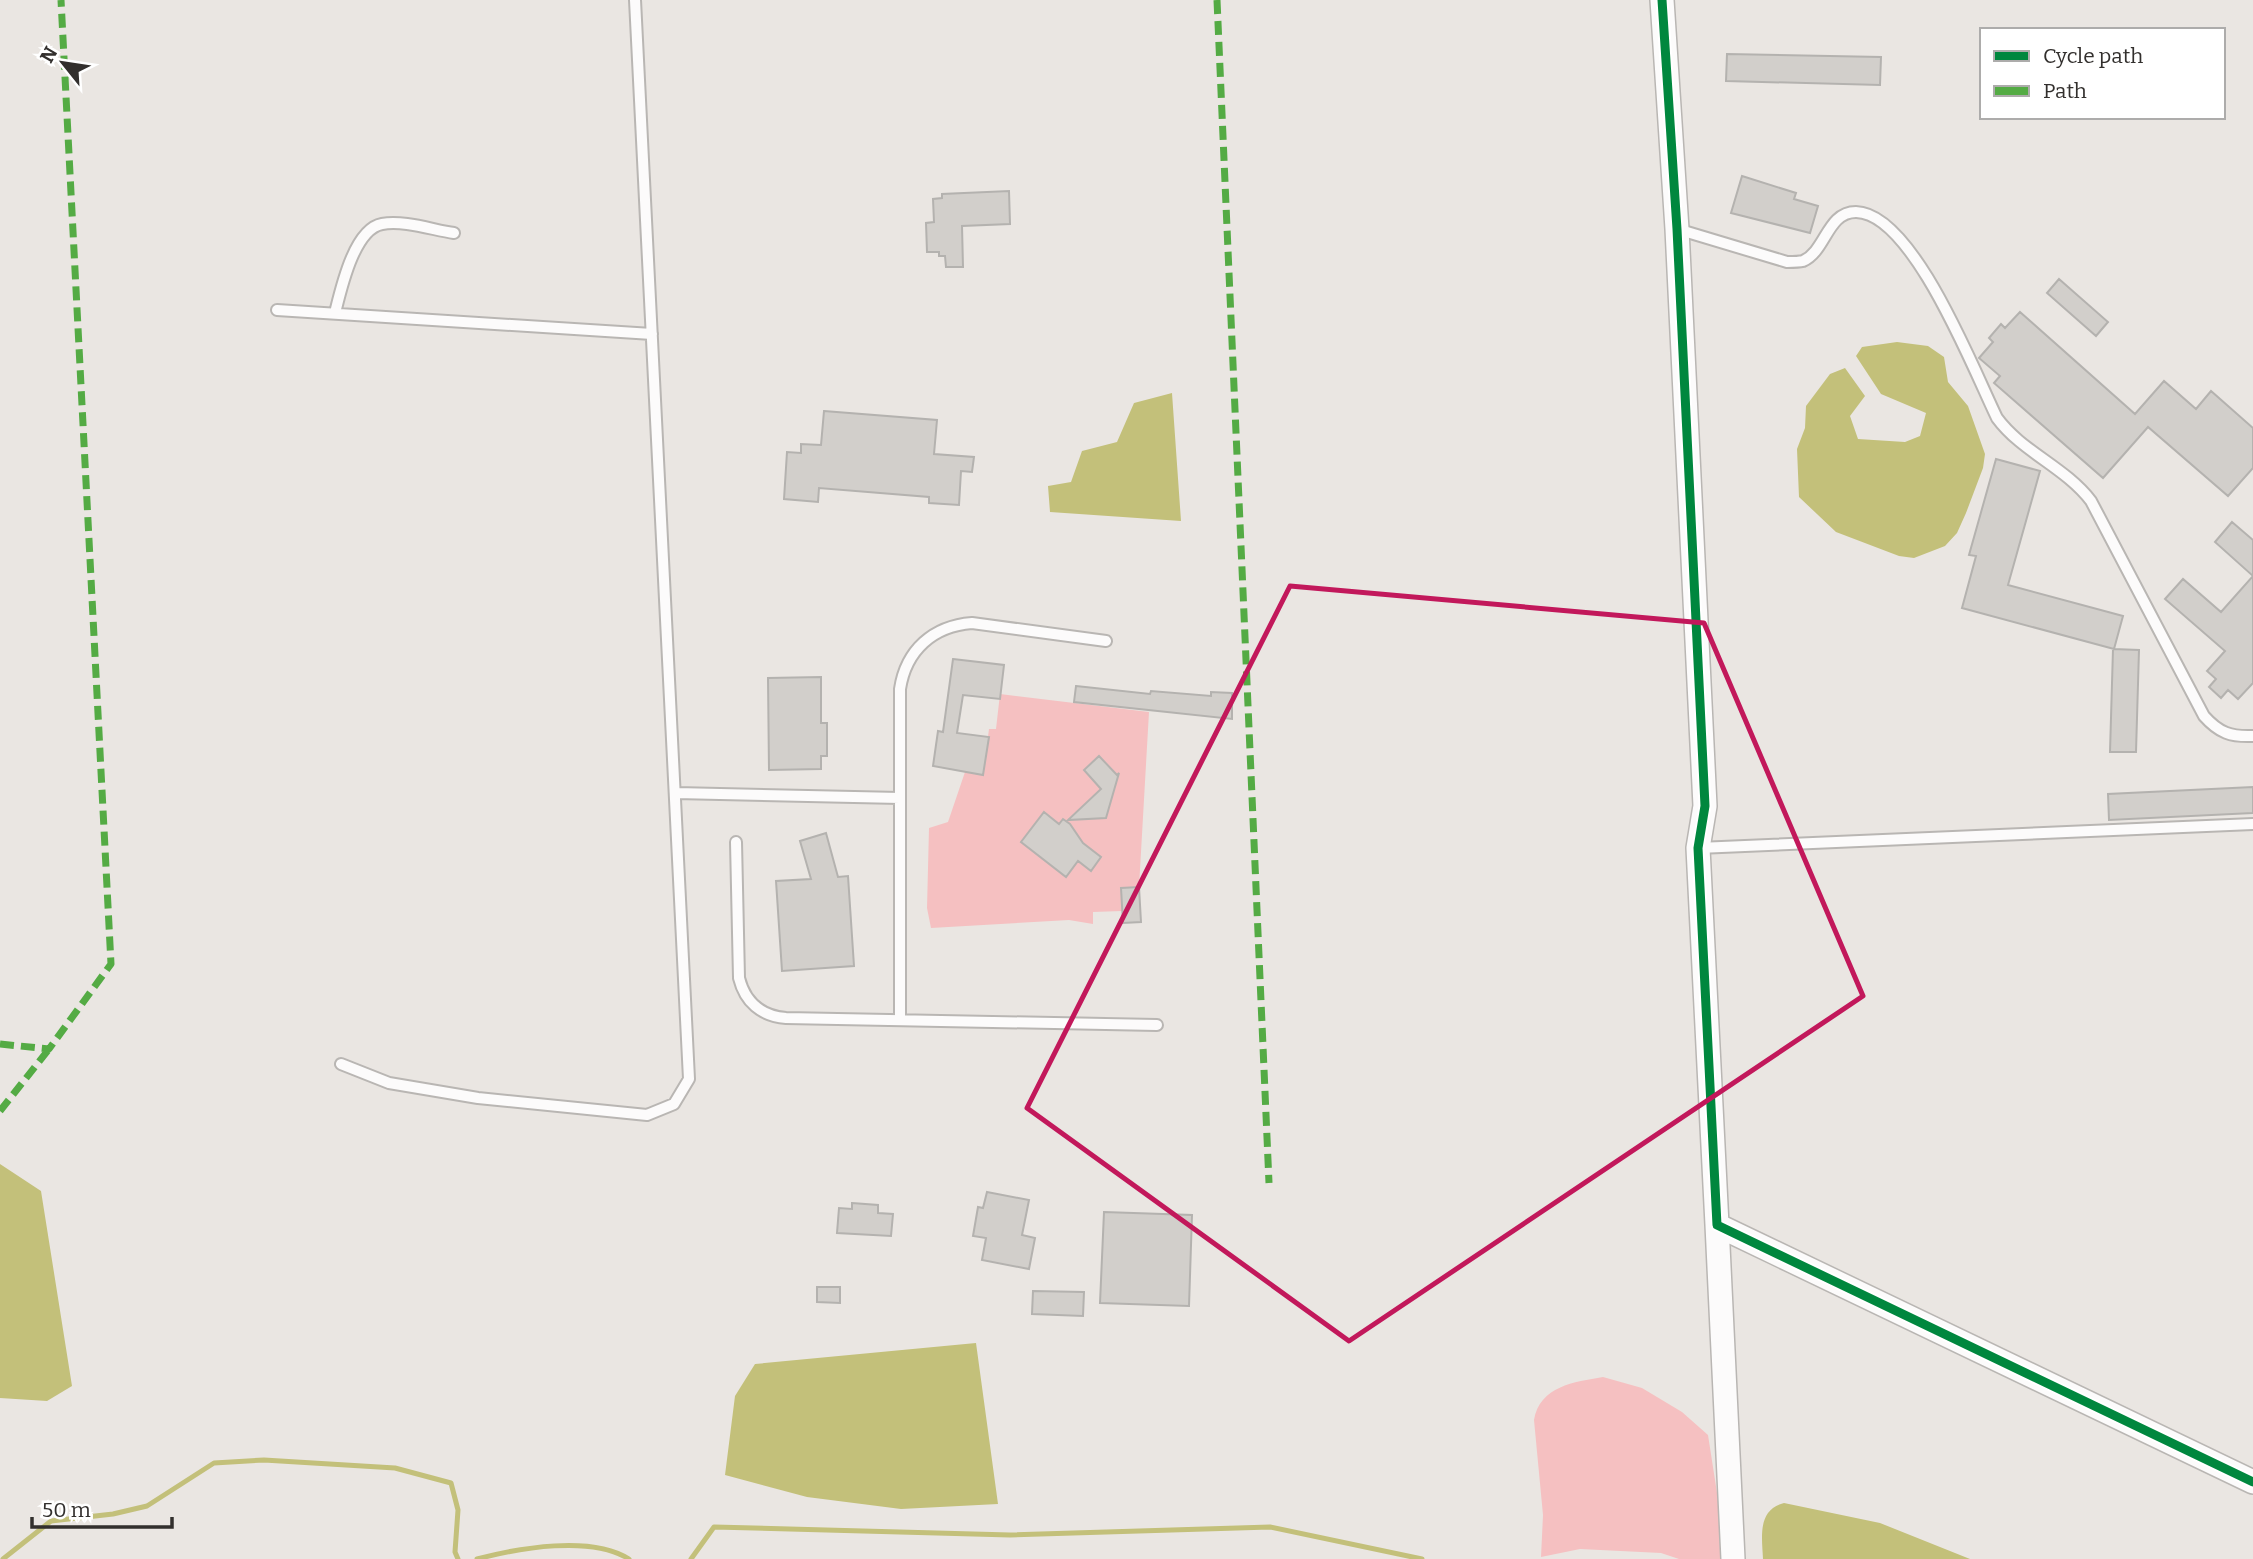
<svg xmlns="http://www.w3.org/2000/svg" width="2253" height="1559" viewBox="0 0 2253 1559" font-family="Bitter,serif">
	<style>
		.green { fill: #f5c0c1 }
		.water { fill: #c3c07a }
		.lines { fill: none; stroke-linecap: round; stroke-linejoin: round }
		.stream { stroke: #c3c07a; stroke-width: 5 }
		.building { fill: #d2cfcb; stroke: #b4b2af; stroke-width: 2 }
		.service-casing { stroke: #b9b6b3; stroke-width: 14 }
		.minor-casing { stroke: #b9b6b3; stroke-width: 26 }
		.service { stroke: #fcfbfb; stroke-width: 10 }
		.minor { stroke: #fcfbfb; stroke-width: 23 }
		.quiet { stroke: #54ab44; stroke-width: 7; stroke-dasharray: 14 7; stroke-linecap: butt }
		.cycleway-casing { stroke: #fff; stroke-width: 13 }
		.cycleway { stroke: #00873e; stroke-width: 9 }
		.marked { fill: none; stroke: #c2185b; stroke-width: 5; stroke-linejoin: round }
	</style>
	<rect width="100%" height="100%" fill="#eae6e2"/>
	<!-- green -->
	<path class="green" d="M1000 694 1149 712 1139 887 1121 888 1122 911 1093 912V924L1069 920 931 928 927 908 929 828 948 822 965 772 983 774 989 729H996Z
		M1603 1377 1642 1388 1682 1412 1708 1435 1722 1525V1559H1679L1661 1553 1580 1549 1541 1557 1543 1515 1534 1420C1540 1386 1574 1382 1603 1377Z"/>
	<!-- water -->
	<path class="water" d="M1897 342 1928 346 1944 357 1948 382 1968 406 1985 454 1983 468 1966 513 1957 533 1945 546 1914 558 1899 556 1836 532 1799 497 1797 449 1805 428 1806 406 1830 374 1845 368 1865 396 1850 416 1858 439 1905 442 1920 436 1926 413 1881 394 1856 356 1862 347Z
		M1172 393 1181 521 1050 512 1048 486 1071 482 1082 451 1117 442 1134 403Z
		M0 1164 41 1191 72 1386 47 1401 0 1398Z
		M976 1343 998 1504 901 1509 807 1497 725 1475 735 1396 755 1364Z
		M1784 1503 1880 1523 1970 1559H1763C1762 1537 1757 1510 1784 1503Z"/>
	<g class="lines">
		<!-- stream -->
		<path class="stream" d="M3 1559 51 1521 113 1514 147 1506 214 1463 264 1460 395 1468 451 1483 458 1510 455 1552 458 1559
			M477 1559C519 1548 591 1535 629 1559
			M691 1559 714 1527 1010 1535 1270 1527 1422 1559"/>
	</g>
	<!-- building -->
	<path class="building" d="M1727 54 1881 57 1880 85 1726 81Z
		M1742 176 1796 193 1794 199 1818 206 1810 233 1731 213Z
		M1009 191 1010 224 962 226 963 267H946L945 256H939V252H927L926 223 934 222 933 199 942 198V194Z
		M2059 279 2108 322 2096 336 2047 293Z
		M2020 312 2135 414 2164 381 2196 409 2211 391 2253 428V468L2228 496 2148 427 2103 478 1994 383 2000 376 1979 358 1993 342 1989 338 2001 324 2005 328Z
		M824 411 937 420 934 454 974 457 972 472 961 471 959 505 929 503V497L819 488 818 502 784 499 787 452 801 453V444L821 445Z
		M1996 459 2040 471 2008 585 2123 616 2114 649 1962 608 1976 556 1969 555Z
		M2232 522 2253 540V576L2215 542Z
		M2253 576V683L2238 699 2228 690 2221 698 2209 687 2216 679 2207 671 2225 651 2165 599 2183 579 2221 612Z
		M2113 649 2139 650 2136 752H2110Z
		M953 659 1004 665 1000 699 963 695 957 733 989 737 983 775 933 766 938 731 943 732Z
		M821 677V723H827V756H821V769L769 770 768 678Z
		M1076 686 1150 694 1151 691 1211 696V692L1232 693V719L1074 702Z
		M1099 756 1117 775 1119 773 1106 818 1068 820 1101 789 1084 770Z
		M2253 787V813L2109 820 2108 794Z
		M1044 812 1059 824 1063 819 1070 824 1083 843 1101 857 1091 871 1078 861 1066 877 1021 842Z
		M826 833 838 877 848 876 854 966 782 971 776 881 811 879 800 841Z
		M1139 887 1141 922 1123 923 1121 888Z
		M987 1192 1029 1200 1022 1235 1035 1238 1029 1269 982 1260 986 1238 973 1236 978 1207 983 1208Z
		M852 1203 878 1205V1213L893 1214 891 1236 837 1233 839 1208 852 1209Z
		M1104 1212 1192 1215 1189 1306 1100 1303Z
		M817 1287H840V1303L817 1302Z
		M1033 1291 1084 1292 1083 1316 1032 1314Z"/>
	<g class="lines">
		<defs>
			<path id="service" d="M1677 229 1787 262C1792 262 1799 262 1803 261 1826 251 1827 212 1856 212 1913 213 1974 371 1997 418 2022 452 2065 467 2091 501L2204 716C2219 733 2231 737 2253 736
				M277 310 652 334
				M335 313C341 289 354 229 382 224 404 220 433 230 454 233
				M676 793 900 798
				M736 842 739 978C745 1002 761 1016 786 1018L1157 1025
				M1698 848 2253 824
				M900 1020V689C906 650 933 626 972 623L1106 641
				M341 1064 389 1083 478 1098 647 1115 674 1104 689 1079 635 0"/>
			<path id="minor" d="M1662 0 1677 229 1705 806 1698 848 1717 1225 2253 1482
				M1717 1225 1733 1559"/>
		</defs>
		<!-- service casing -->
		<use href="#service" class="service-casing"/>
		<!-- minor casing -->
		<use href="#minor" class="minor-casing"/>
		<!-- service -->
		<use href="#service" class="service"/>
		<!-- minor -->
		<use href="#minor" class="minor"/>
		<!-- quiet -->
		<path class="quiet" d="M1217 0 1269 1183
			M0 1044 49 1049 111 964 61 0
			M0 1111 49 1049"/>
		<defs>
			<path id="cycleway" d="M1662 0 1677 229 1705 806 1698 848 1717 1225 2253 1482"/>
		</defs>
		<!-- cycleway casing -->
		<use href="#cycleway" class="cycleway-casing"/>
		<!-- cycleway -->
		<use href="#cycleway" class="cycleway"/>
	</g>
	<!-- marked area -->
	<path class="marked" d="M1290 586 1704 623 1863 996 1349 1341 1027 1108Z"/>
	<!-- legend -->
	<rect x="1980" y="28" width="245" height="91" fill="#ffffff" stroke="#adacab" stroke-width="2"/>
	<rect x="1994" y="51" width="35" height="10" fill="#00873e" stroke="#adacab" stroke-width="2"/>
	<text x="2043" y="63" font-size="21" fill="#322f2d">Cycle path</text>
	<rect x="1994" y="86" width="35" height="10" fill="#54ab44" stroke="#adacab" stroke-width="2"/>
	<text x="2043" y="98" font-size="21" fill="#322f2d">Path</text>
	<!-- north arrow -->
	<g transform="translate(63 63) rotate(300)" stroke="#ffffff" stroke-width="5" paint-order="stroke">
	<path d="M0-5L12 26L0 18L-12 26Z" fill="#322f2d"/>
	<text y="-10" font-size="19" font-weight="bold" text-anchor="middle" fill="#322f2d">N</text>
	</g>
	<!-- scale -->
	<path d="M32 1517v10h140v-10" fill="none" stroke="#322f2d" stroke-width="3.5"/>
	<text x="42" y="1517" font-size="21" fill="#322f2d" stroke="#ffffff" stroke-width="5" paint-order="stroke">50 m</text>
</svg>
